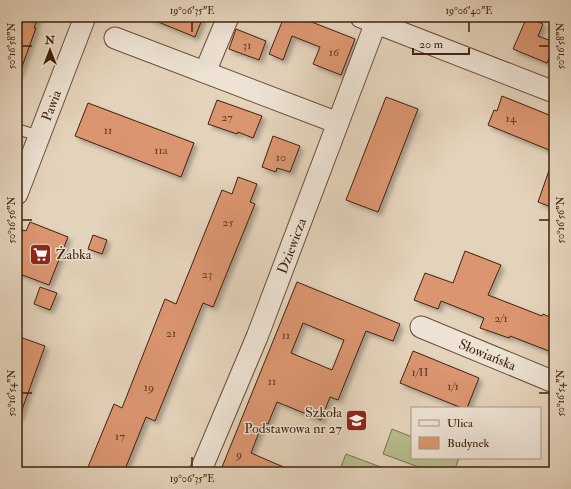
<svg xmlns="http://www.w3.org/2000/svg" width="571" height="489" viewBox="0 0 571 489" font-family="'IM FELL Double Pica',serif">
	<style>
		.green { fill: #b7bb8e; stroke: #7c6e4e }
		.building { fill: #db9570; stroke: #40220d; fill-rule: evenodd; filter: url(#shadow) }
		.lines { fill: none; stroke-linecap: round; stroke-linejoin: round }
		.service-casing { stroke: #694e38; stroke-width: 12 }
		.minor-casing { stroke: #694e38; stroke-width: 23 }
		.service { stroke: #ede2d3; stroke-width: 10 }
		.minor { stroke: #ede2d3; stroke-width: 21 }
		.ticks { fill: none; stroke: #40220d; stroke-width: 1.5 }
		.labels { text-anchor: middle; stroke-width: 3; stroke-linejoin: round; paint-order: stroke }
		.number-label { font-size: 12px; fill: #673f26 }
		.street-label { font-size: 14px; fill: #40220d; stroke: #ede2d3 }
		.poi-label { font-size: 14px; fill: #40220d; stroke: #ede2d3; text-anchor: start }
		.neatline { fill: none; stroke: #40220d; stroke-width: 1.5 }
		.ticks-label { font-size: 10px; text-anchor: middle; fill: #40220d }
	</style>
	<defs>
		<filter id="shadow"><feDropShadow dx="3.5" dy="3.5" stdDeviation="2" flood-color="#0004"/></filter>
	</defs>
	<rect width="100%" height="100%" fill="#e4d3bb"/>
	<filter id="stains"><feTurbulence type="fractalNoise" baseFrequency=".005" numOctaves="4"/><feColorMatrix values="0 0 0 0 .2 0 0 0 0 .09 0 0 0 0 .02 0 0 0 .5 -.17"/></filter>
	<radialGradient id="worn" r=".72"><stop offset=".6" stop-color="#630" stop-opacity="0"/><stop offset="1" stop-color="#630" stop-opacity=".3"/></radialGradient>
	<!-- green -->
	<path class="green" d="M392 429 412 437V458H459L454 472H432L383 454Z
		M346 454 394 472H339Z"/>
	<!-- building -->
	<path class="building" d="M17 17H38L34 28H36L19 75H17Z
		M146 17H203L195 37Z
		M284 17H299L355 39 341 75 313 64 320 47 292 36 283 60 269 54Z
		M527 17 543 24 538 36 554 42V46L547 63 513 49Z
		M236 29 266 41 259 60 229 49Z
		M502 96 554 117V152L488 125 494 110 497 111Z
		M386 97 418 109 378 212 346 200Z
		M217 100 262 116 253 138 238 132 237 134 208 124Z
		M88 103 194 143 181 177 75 136Z
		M273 136 300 146 290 172 277 168 276 172 262 167Z
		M552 162 554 163V208L538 202Z
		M238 177 257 184 250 202 255 204 213 307 203 303 155 421 146 417 124 472H86L114 404 122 408 165 299 176 304 222 190 232 194Z
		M30 222 68 237 49 285 17 273V246L23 230 26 231Z
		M93 235 107 240 102 254 88 249Z
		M465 251 501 265 488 295 542 316 543 314 554 319V353L510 336 509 338 480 328 484 318 441 301 438 309 414 300 425 273 453 283Z
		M297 282 400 324 393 341 366 331 338 400 330 397 321 420 277 402 268 424 263 422 251 453 295 472H220ZM303 323 344 340 332 370 291 353Z
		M40 287 57 293 50 310 34 304Z
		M17 336 45 346 19 418H17Z
		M413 351 479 378 467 408H462L400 383Z"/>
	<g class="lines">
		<defs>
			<path id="service" d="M17 129 39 136"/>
			<g id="minor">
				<path d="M361 17 554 92"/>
				<path d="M115 38 338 123"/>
				<path d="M205 72 228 17"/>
				<path id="s1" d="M17 194 85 17"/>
				<path id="s2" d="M421 327 554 382"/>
				<path id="s3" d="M200 472 257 337 378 17"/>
			</g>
		</defs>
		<!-- service casing -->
		<use href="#service" class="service-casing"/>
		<!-- minor casing -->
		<use href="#minor" class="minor-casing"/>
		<!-- service -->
		<use href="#service" class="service"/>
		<!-- minor -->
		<use href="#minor" class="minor"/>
	</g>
	<!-- ticks -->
	<path class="ticks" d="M192 22V32M469 22V32M22 46H32M539 46H549M22 220H32M539 220H549M22 393H32M539 393H549M192 457V467"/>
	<!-- icons -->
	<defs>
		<symbol id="supermarket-square" viewBox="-11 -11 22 22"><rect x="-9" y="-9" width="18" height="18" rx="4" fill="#8f2418" stroke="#ede2d3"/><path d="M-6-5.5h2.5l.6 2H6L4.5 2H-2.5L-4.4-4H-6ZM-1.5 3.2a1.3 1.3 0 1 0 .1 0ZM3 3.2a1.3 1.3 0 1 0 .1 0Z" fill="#fff"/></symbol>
		<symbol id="school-square" viewBox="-11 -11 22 22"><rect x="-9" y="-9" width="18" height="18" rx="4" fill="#8f2418" stroke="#ede2d3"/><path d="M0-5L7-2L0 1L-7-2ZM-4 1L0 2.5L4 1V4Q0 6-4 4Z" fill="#fff"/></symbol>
	</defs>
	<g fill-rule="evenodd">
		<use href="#supermarket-square" x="28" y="242" width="25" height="25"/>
		<use href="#school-square" x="344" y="408" width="25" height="25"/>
	</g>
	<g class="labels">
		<!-- number labels -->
		<g class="number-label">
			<text x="247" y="49">31</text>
			<text x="334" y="56">16</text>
			<text x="227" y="121">27</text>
			<text x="511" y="122">14</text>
			<text x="108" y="134">11</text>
			<text x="161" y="154">11a</text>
			<text x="281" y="161">10</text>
			<text x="228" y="226">25</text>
			<text x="207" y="278">23</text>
			<text x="501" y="322">2/1</text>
			<text x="171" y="337">21</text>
			<text x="286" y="339">11</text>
			<text x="420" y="376">1/II</text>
			<text x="272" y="385">11</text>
			<text x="453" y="390">1/1</text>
			<text x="149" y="391">19</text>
			<text x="120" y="440">17</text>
			<text x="239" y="458">9</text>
		</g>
		<!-- street labels -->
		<g class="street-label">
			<text dy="5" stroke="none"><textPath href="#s1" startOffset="95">Pawia</textPath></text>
			<text dy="5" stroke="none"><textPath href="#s3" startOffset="244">Dziewicza</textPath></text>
			<text dy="5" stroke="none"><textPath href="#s2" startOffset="72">Słowiańska</textPath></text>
		</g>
		<!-- poi labels -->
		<g class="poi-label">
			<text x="56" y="259">Żabka</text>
			<text x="342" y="417" text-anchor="end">Szkoła<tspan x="342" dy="16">Podstawowa nr 27</tspan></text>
		</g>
	</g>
	<!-- margin -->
	<rect width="571" height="489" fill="none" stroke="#e4d3bb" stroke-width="44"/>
	<!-- legend -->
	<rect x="411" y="407" width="130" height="52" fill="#ede2d3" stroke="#a89584"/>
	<rect x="419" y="420" width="20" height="6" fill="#ede2d3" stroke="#a89584"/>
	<text x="447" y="427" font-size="12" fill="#40220d">Ulica</text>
	<rect x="419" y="437" width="20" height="12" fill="#db9570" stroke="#a89584"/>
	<text x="447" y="447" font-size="12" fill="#40220d">Budynek</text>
	<!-- north arrow -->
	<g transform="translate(50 50)" stroke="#ede2d3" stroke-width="3" paint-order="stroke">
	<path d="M0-3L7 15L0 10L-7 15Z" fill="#40220d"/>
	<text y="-6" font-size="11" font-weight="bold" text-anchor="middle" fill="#40220d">N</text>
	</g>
	<!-- scale -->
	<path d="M413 48v6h56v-6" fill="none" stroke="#40220d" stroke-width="2"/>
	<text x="419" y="48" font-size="12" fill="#40220d" stroke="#ede2d3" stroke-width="3" paint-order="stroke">20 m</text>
	<rect x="22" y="22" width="527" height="445" class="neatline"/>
	<g class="ticks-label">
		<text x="192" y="14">19°06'35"E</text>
		<text x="469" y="14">19°06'40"E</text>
		<text transform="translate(11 46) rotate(-90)" y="4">50°16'58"N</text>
		<text transform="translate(560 46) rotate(-90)" y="4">50°16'58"N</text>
		<text transform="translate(11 220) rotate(-90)" y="4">50°16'56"N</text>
		<text transform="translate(560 220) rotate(-90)" y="4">50°16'56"N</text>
		<text transform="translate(11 393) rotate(-90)" y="4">50°16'54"N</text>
		<text transform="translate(560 393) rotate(-90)" y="4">50°16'54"N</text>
		<text x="192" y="482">19°06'35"E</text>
	</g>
	<rect width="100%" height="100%" filter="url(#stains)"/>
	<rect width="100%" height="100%" fill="url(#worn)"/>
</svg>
